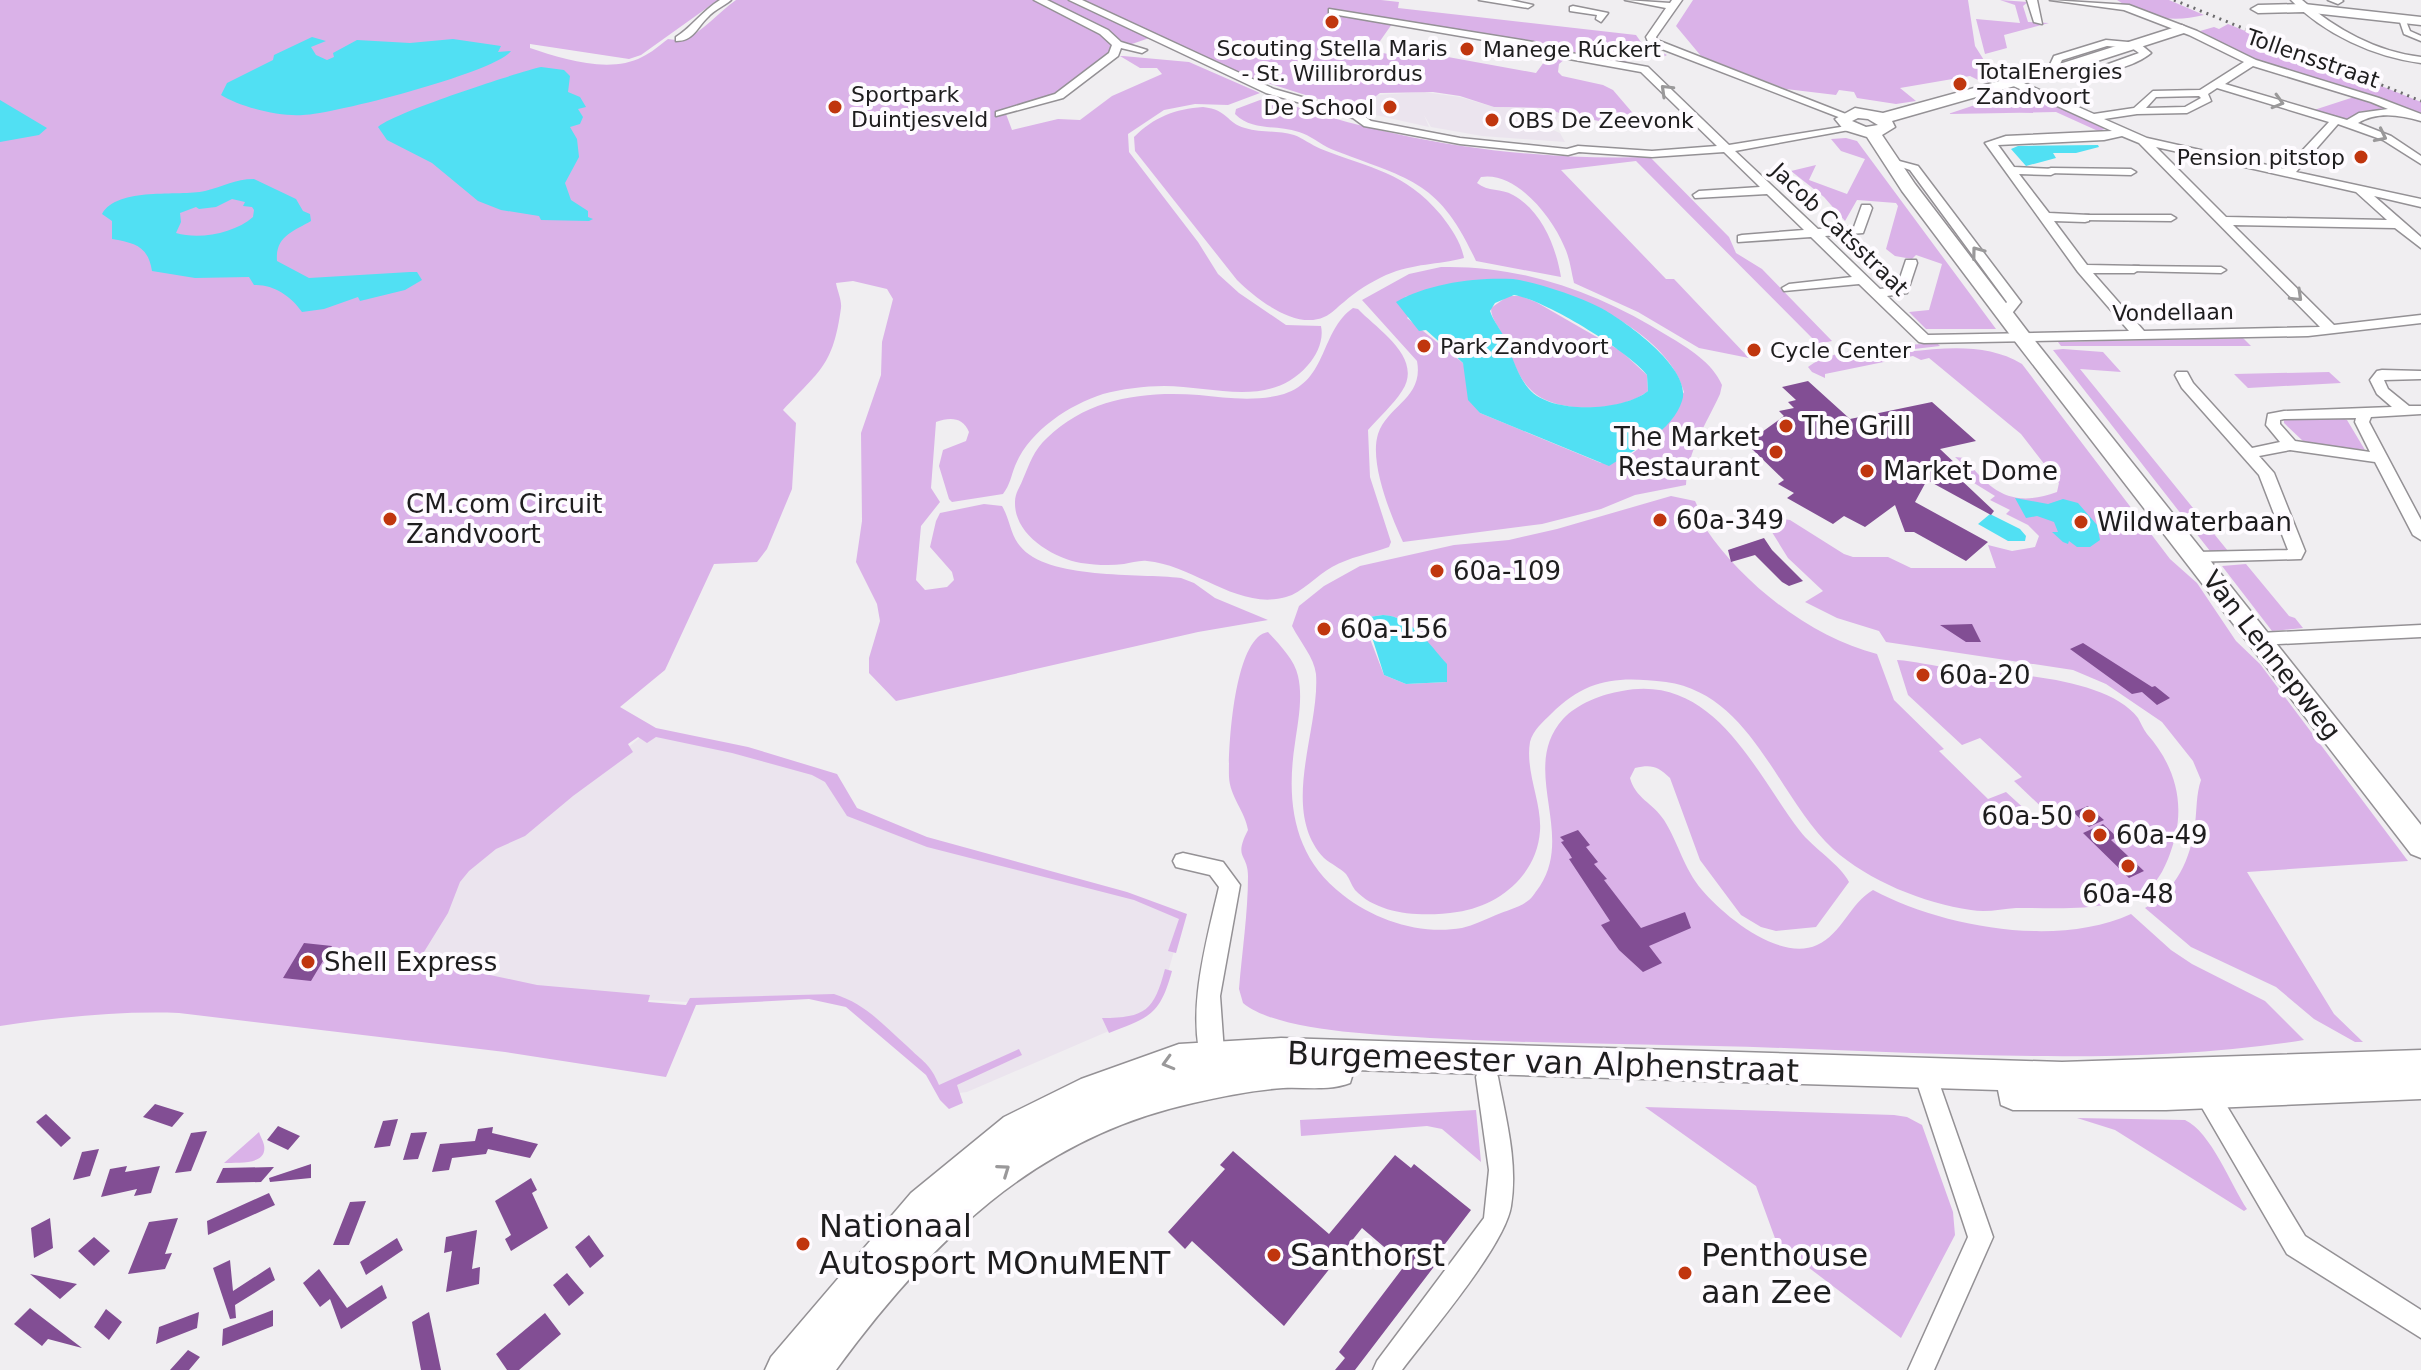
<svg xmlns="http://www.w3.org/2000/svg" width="2421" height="1370" viewBox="0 0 2421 1370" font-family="'DejaVu Sans',sans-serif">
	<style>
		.built { fill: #ebe4ee }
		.green { fill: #dab2e8; fill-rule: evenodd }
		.water { fill: #51e0f3; fill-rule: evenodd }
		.building { fill: #824e94 }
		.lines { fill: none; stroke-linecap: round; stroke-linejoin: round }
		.pedestrian-casing { stroke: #949195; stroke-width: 3 }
		.minor-casing { stroke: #949195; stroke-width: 3 }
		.secondary-casing { stroke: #949195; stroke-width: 3 }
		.pedestrian { fill: #fff; fill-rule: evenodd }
		.minor { fill: #fff; fill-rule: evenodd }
		.secondary { fill: #fff; fill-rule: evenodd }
		.rail { stroke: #6c6b6d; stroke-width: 3; stroke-dasharray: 2 5; stroke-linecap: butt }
		.oneway { stroke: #9a999a }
		.poi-dot { fill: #c0360e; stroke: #fefbff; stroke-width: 3 }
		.labels { text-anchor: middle; stroke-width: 8; stroke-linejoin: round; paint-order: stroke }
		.far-poi-label { font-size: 22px; fill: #1e1d1e; stroke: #fefbff; text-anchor: start }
		.far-street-label { font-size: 22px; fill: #1e1d1e; stroke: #fefbff }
		.poi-label { font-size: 26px; fill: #1e1d1e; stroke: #fefbff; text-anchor: start }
		.street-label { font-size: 26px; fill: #1e1d1e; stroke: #fefbff }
		.near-street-label { font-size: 32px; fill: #1e1d1e; stroke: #fefbff }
		.near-poi-label { font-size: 32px; fill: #1e1d1e; stroke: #fefbff; text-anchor: start }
	</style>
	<rect width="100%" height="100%" fill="#f0eef1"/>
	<!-- built -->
	<path class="built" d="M1424 92 1460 97 1494 107 1556 111 1559 114 1553 130 1560 133 1565 142 1482 136 1431 127 1424 115 1429 127 1358 111 1375 95Z
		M647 732 831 777 852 812 925 841 1134 897 1184 916 1159 1004 1146 1015 967 1092 942 1095 927 1070 856 1006 812 996 687 1002 534 994 415 964 463 871 494 846 528 829Z"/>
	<!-- green -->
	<path class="green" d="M0 0H718L641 55 629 59 530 44V48C562 59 610 74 642 57 651 53 660 45 668 39L683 41C704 30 717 14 736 0H1036L1107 37 1111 45 1110 54 1058 95 1006 114 1012 130 1058 119 1080 120 1112 96 1162 74 1157 68H1140L1120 56H1123L1189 62 1260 93 1228 105 1195 104 1164 110 1128 134 1129 152 1198 242 1218 274 1239 293 1286 325 1321 326C1324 340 1317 355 1308 365 1270 409 1214 386 1164 386 1145 386 1121 389 1103 394 1069 405 1029 431 1015 466 1011 476 1010 485 1003 494L952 502 949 499 939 466 943 450 966 441 969 432C963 417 950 417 936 422L931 488 940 502 921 526 916 580 925 590 947 587 954 580 952 572 930 547 936 521 940 513 984 504 1002 506C1010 519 1010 534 1020 546 1047 580 1139 573 1181 578L1194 583 1215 598 1268 620 1198 632 896 701 869 673V658L880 621 877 604 856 562 862 521 861 433 881 375 882 342 893 299 887 289 853 281 836 283C837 290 842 300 841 308 833 366 820 370 783 410L796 423 792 489 767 549 757 562 714 564 665 670 620 707 656 728 748 747 837 774 857 808 927 837 1127 892 1187 914 1176 953 1168 951 1179 919 1134 900 927 847 847 816 825 782 812 775 732 753 656 737 647 743 638 737 628 744 633 752 573 796 525 836 496 849 469 871 460 882 448 913 419 960 537 985 650 995 648 1002 686 1005 690 998 834 994C866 1004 882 1024 907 1046 923 1062 930 1063 939 1085L1019 1049 1022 1055 957 1085 963 1103 949 1109 940 1100 926 1075 846 1007 809 999 696 1005 666 1077 505 1052 179 1013C119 1011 59 1017 0 1026Z
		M1046 0H1381L1399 2 1398 8 1636 35 1641 42 1667 55 1659 59 1633 49 1615 57 1632 64 1353 12H1330L1392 24 1373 51 1418 60 1426 53 1536 73 1547 58 1541 54 1566 58 1559 64 1558 72 1562 76 1603 85 1613 90 1637 118 1615 124 1562 114 1546 108 1494 107 1460 96 1433 92 1380 93 1356 111 1246 76 1158 35 1129 45Z
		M1693 0H1968L1975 46 1996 79 1984 83 1970 76 1900 88 1916 101 1896 104 1857 98 1854 92 1839 90 1836 95 1786 89 1701 56 1676 26Z
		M2000 0 2028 2 2023 6 2028 22 2049 23 2004 35 2007 48 1985 54 1976 19 2020 23 2015 5Z
		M2117 0H2169L2204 15C2172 23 2145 18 2117 0Z
		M2228 24 2421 102V114L2250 58 2200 31 2214 27 2219 29Z
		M2020 90 2105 129 2098 131 2056 112 1948 114Z
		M1268 97C1389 141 1521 161 1650 157L1729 237 1736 253 1762 269 1832 341 1818 344 1636 161 1561 170 1666 279H1674L1749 358 1699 348 1638 312 1574 283C1571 271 1570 258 1564 246 1552 217 1516 171 1481 177L1477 183C1488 192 1501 188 1513 195 1542 211 1556 247 1561 277L1476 261C1438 178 1409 180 1331 149 1320 144 1310 135 1299 132 1276 124 1253 132 1235 114L1236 109Z
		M2354 97 2390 110 2361 111 2348 120 2314 110Z
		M1203 107C1229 110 1226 123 1245 128 1261 133 1278 130 1294 135 1303 138 1311 145 1321 149 1371 169 1404 171 1441 215 1451 228 1461 242 1464 258 1437 265 1415 263 1386 275 1371 282 1356 291 1344 302 1337 307 1332 314 1324 317 1296 330 1256 299 1237 280L1135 151 1134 137C1154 117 1175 109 1203 107Z
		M1846 138 1857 141 1996 329H1926L1909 312 1929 310 1942 264 1916 255 1912 259 1895 256 1886 249 1898 206 1896 203 1857 200 1845 221 1824 197 1791 171 1816 165 1809 180 1847 194 1865 159 1841 151 1831 139Z
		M1441 267C1523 265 1599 293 1668 336 1688 348 1712 362 1722 385L1720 394C1706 425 1688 449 1686 485L1635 495 1601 509 1542 524 1403 542C1391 516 1369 463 1378 434 1388 405 1424 398 1417 361L1362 300 1409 274ZM1488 279C1549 278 1667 326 1684 392 1668 419 1637 465 1601 463L1480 413 1463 363 1407 318 1409 316 1405 297Z
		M1508 296H1521L1536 302 1621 351 1647 375 1648 391C1623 412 1555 415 1531 390 1516 376 1511 354 1503 336 1498 325 1491 319 1491 308Z
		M1353 308 1358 309C1378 330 1424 358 1402 391 1393 405 1379 417 1368 430L1370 477 1391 542 1389 547C1369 554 1350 557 1332 567 1317 575 1302 593 1286 597 1239 611 1194 565 1147 561 1140 560 1131 563 1124 564 1110 566 1095 565 1081 563 1053 558 1014 535 1015 502 1015 493 1020 487 1023 479 1030 463 1033 451 1047 438 1088 398 1144 391 1199 395 1227 398 1256 402 1284 394 1328 380 1320 331 1353 308Z
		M2243 338 2251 346H2061L2058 342Z
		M1937 343 1940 346 1862 355C1914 355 1974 335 2022 364L2170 559 2197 583 2236 641 2260 664 2408 861 2247 872 2334 1014 2363 1042H2355L2314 1019 2276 987 2191 947 2145 908C2176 891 2191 859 2195 824 2197 809 2196 795 2201 780L2193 761 2162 722 2106 684 2073 670 1886 642 1879 631 1837 618 1805 602 1823 591 1788 558 1770 529 1746 524 1760 515 1790 520 1844 554 1853 557H1888L1911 568H1996L1988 545 2012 551 2035 547 2039 536 2028 525 2006 514 2010 510 1990 500 1995 496 1974 483 1968 469 1955 457 1965 458C1991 493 2013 508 2057 492L2059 483 2021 434 1929 358 1921 360 1913 356 1825 374V378L1812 372 1808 367C1835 346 1902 346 1937 343Z
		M2063 349 2103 352 2121 372 2080 369 2228 551H2210L2053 350Z
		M2329 372 2341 383 2248 388 2234 374Z
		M2342 418 2347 420 2365 450 2304 442 2284 423V420Z
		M1671 496 1695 501C1700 510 1699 519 1706 529 1743 584 1812 638 1877 654L1894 700 1944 749 1939 751 1988 799 2006 792 2041 824 2054 819 2014 781 2022 777 1980 738 1962 745 1908 695 1897 660C1915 661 1933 666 1950 668 1999 674 2105 675 2138 718 2141 723 2143 729 2147 734 2171 761 2184 795 2176 833 2173 847 2165 871 2155 882 2121 915 2059 907 2016 908 2002 909 1986 913 1971 910 1923 903 1869 881 1833 849 1777 797 1752 694 1666 682 1618 676 1587 678 1551 714 1543 722 1533 730 1530 742 1525 772 1542 802 1540 831 1537 875 1499 906 1457 912 1425 917 1379 916 1355 890 1351 885 1350 879 1346 874 1340 868 1331 864 1324 858 1279 810 1320 730 1316 674 1314 657 1300 642 1292 626L1299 606 1324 586 1360 566 1454 545 1509 540 1557 529ZM1383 615C1416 616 1430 656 1447 682L1406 684 1384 675 1362 618Z
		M2246 564 2289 616 2295 618 2303 628 2272 631 2222 566Z
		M1268 632C1279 644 1295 660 1298 676 1303 697 1298 722 1295 743 1286 801 1293 857 1343 895 1376 921 1421 935 1462 928 1474 925 1484 920 1496 915 1507 910 1519 908 1529 900 1533 897 1536 891 1540 886 1575 832 1519 768 1563 719 1577 704 1602 694 1622 691 1714 673 1754 771 1800 831 1813 848 1841 865 1849 882L1816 927 1776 931 1761 927 1741 915 1700 860 1670 778C1658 766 1651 764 1635 768L1630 778C1635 798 1653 803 1664 820 1678 842 1684 869 1702 890 1724 916 1780 962 1817 945 1842 934 1850 903 1873 890 1942 927 2057 948 2131 914L2171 950 2192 964 2265 1001 2304 1040C2114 1070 1906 1050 1714 1046 1619 1044 1525 1043 1430 1038 1385 1035 1277 1032 1243 1003L1239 989C1242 952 1248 913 1248 876 1248 853 1233 859 1248 830 1245 811 1230 797 1229 777 1228 749 1234 637 1268 632Z
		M1165 969 1172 971C1160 1015 1150 1017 1109 1033L1102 1018C1146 1018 1154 1010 1165 969Z
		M1645 1107 1894 1115 1907 1117 1922 1125 1953 1212 1955 1235 1901 1338 1783 1248 1776 1241 1756 1186Z
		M1476 1110 1481 1162 1442 1129 1427 1126 1301 1136 1300 1120Z
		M2077 1118 2185 1120C2211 1132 2231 1185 2247 1209L2244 1211 2115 1130Z
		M259 1132C260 1136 263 1140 264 1145 268 1166 237 1162 224 1163Z"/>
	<!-- water -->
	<path class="water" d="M312 37 326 41 311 47 316 55 327 60 334 57 333 53 357 40 410 43 453 39 501 46 498 52 511 51C496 72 334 114 303 115 280 117 240 107 221 95L227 83 273 60 274 55Z
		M541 67 564 70 570 76 568 92 580 97 586 107 578 109 583 117 580 124 570 127 577 139 579 157 565 183 571 200 588 211V217L593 219 589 221 541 220 539 216 501 210 478 201 432 163 387 140 378 127C390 114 518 72 541 67Z
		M0 100 47 128 39 135 0 142Z
		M2018 146 2098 145 2099 147 2076 153H2053L2056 158 2026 166 2011 149Z
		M254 179 296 199 303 211 310 214 311 221C294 231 275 236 277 261L309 278 410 272H417L422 280 405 290 360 301 358 297 324 309 302 312C291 296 273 284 254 285L249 277 195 278 152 271C148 246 135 243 112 239V221L102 214C118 186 178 197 205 191 222 187 235 179 254 179ZM232 199 245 202 243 206 252 207 254 210 253 217C235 233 200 240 176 233L181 222 180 213 196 207 199 209 216 207Z
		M1513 279C1539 283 1577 296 1601 308 1625 321 1693 369 1682 401 1673 430 1634 451 1609 466L1480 413 1468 400 1463 363 1426 330 1419 331 1396 302C1428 283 1477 277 1513 279ZM1514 295C1545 300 1628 351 1647 375L1648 391C1624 411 1551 415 1529 389 1515 373 1512 352 1502 333 1498 326 1493 320 1490 311L1495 303Z
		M2015 498 2048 504 2063 499 2078 503 2097 525 2100 540 2090 547H2077L2069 541 2068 544 2063 542 2052 532H2058L2054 522 2037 516 2026 518Z
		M1990 514 2020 529 2026 536 2025 541H2008L1978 524Z
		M1383 615C1411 616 1429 644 1447 664V682L1406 684 1384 675 1371 634 1357 623 1362 618Z"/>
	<!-- building -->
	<path class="building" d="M1808 381 1850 419 1932 402 1976 441 1940 449 1959 467 1961 471 1959 478 1994 511 1991 515 1927 480 1915 502 1988 542 1966 561 1914 532H1905L1895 505 1865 527 1844 516 1833 524 1787 498 1794 493 1778 484 1784 480 1752 449V433L1762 432 1784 416 1779 411 1794 408 1788 402 1796 400 1782 387Z
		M1764 538 1772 550 1803 581 1789 586 1782 582 1755 555 1731 562 1728 550Z
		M1972 624 1981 642H1966L1940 625Z
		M2083 643 2152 687 2155 686 2170 698 2157 705 2142 692 2132 694 2070 649Z
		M2088 806 2104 820 2089 827 2073 812Z
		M2103 824 2117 837 2111 840 2144 871 2129 878 2083 833Z
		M1578 830 1590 845 1586 847 1598 862 1594 864 1607 879 1604 880 1641 928 1685 912 1691 928 1649 946 1662 963 1643 972 1619 950 1601 925 1610 921 1569 859 1572 858 1569 853 1561 842 1564 841 1560 837Z
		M304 943 332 946 311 981 283 978Z
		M155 1104 184 1113 172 1127 143 1117Z
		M46 1114 71 1138 61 1147 36 1122Z
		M398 1119 390 1146 374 1148 383 1121Z
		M278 1126 300 1136 288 1150 267 1140Z
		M493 1127 492 1133 538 1144 530 1158 488 1149 486 1154 452 1158 449 1170 432 1172 440 1144 475 1141 478 1129Z
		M207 1131 191 1171 175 1173 191 1133Z
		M427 1132 418 1159 403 1160 411 1133Z
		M99 1149 90 1176 73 1180 82 1152Z
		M1233 1151 1329 1234 1395 1155 1411 1168 1414 1164 1471 1210 1432 1261 1436 1264 1355 1370H1335L1345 1358 1339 1352 1405 1265 1362 1228 1284 1326 1192 1241 1185 1249 1168 1232 1225 1169 1220 1165Z
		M311 1164V1178L270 1182 269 1178Z
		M127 1166 125 1172 160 1166 151 1193 134 1196 137 1189 101 1197 110 1169Z
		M274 1167 261 1182 216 1183 223 1168Z
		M531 1178 537 1190 532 1193 548 1228 511 1251 505 1239 511 1235 495 1201Z
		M269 1193 275 1205 208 1235 207 1221Z
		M366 1201 349 1245H333L350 1202Z
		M50 1218 53 1248 34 1258 31 1228Z
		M178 1218 165 1254 172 1253 165 1269 128 1274 149 1222Z
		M477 1230 472 1269 480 1267 479 1284 446 1292 452 1251 444 1253 446 1237Z
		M589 1235 604 1256 590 1268 575 1247Z
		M94 1237 110 1251 94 1266 78 1251Z
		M397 1238 403 1250 366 1275 360 1262Z
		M230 1260 233 1291 270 1267 275 1280 235 1305 236 1318 230 1319 213 1268Z
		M319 1269 347 1308 382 1285 387 1298 341 1329 330 1299 320 1307 303 1283Z
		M567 1273 584 1293 569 1306 553 1285Z
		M30 1274 77 1284 60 1299Z
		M30 1308 35 1312 82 1348 48 1339 42 1346 14 1324Z
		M106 1309 122 1322 109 1340 94 1327Z
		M273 1310V1326L222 1346 223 1329Z
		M199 1312 197 1328 156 1344 159 1327Z
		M429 1312 441 1370H421L412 1322Z
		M545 1313 561 1334 519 1370H507L496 1354Z
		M188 1350 200 1357 189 1370H170Z"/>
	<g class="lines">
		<defs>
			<path id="pedestrian" d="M2398 16H2404L2410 31 2421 36V41L2404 34Z
				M2051 168 2131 169 2136 172 2131 175 2048 173V169Z
				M2085 215H2171L2176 218 2171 221 2082 220 2080 218Z
				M2134 266 2221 267 2226 270 2221 273 2130 271V267Z"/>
			<path id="minor" d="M720 0H731C724 6 714 10 708 17 697 27 694 41 676 41V37C693 26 702 11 720 0Z
				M1034 0H1047L1108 30 1121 42 1147 50 1142 53 1121 48 1118 56 1063 98 996 116V112L1055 94 1109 53 1112 45 1100 34Z
				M1069 0H1082L1274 89 1361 114 1371 121 1460 138 1567 149 1578 146 1652 151 1717 146 1641 72 1558 57 1531 48 1332 14 1329 13V9L1533 42 1560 51 1648 67 1729 145 1853 125V129L1849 130 1735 151 1818 229 1854 227 1862 205H1870L1872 208 1863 233 1825 236 1880 289 1897 287 1906 260H1916L1917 263 1907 293 1887 296 1928 335 2129 331 2078 272 1985 143 2006 136 2112 131 2009 84V80H2017L2094 114 2134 108 2153 91 2200 90 2244 62 2189 35 2124 10 2050 0 2129 5 2197 31 2256 60 2379 98 2421 114V121C2400 115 2377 111 2358 123L2391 136 2421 156V164L2383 140 2338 124 2296 172 2421 199V207L2374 196 2421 237V248L2395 228 2233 225 2334 325 2421 315V323L2308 336 1924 343 1919 342 1859 284 1784 291 1782 288 1789 284 1852 277 1811 237 1738 242V236L1742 235 1804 230 1767 194 1695 198 1693 195 1699 191 1760 187 1724 152 1652 157 1579 152 1568 155 1460 144 1364 126 1353 118 1266 93ZM2253 66 2371 102 2388 109 2359 113 2347 120 2225 84ZM2217 88 2329 122 2285 169 2147 138 2104 119 2137 114 2187 113 2211 101 2208 94ZM2199 96 2201 98 2185 107 2146 108 2156 97ZM2122 136 2139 143 2320 327 2144 331 2093 273H2134L2140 269 2139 266 2087 265 2054 221 2085 222 2089 221V215L2049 213 2019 174 2051 175 2055 173V169L2014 167 1998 145 2104 140ZM2156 147 2356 192 2387 220 2226 217Z
				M1479 0H1510L1533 5 1528 8Z
				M1625 0 1670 3 1672 0H1682L1656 37 1657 40 1851 116 1841 118 1649 44 1646 37 1666 8Z
				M2027 0H2037L2042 24 2034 22Z
				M2291 0H2302C2335 29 2377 52 2421 57V63C2374 57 2324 34 2291 0Z
				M2328 0H2342L2343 1 2338 4Z
				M1573 6 1608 13 1601 22 1596 19 1597 15 1570 11V7Z
				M2106 40 2139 43 2151 53C2131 70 2070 85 2047 71L2054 56ZM2107 46 2132 48 2139 53 2100 67 2058 68 2062 60Z
				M1888 158 1918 166 2021 302 2009 317H1999L1997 314 2007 302 1910 170 1888 162Z
				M2382 370 2421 371V379L2384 380 2388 389 2409 406H2421V414L2371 417 2369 422 2421 520V540L2413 535 2375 462 2290 450 2259 456 2274 473 2305 551 2301 559 2190 562 2188 558 2196 552 2288 550 2259 475 2182 388 2175 375 2177 372H2187L2193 383 2252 448 2280 442 2266 425 2268 414 2284 411 2392 407 2377 394 2370 380 2377 371ZM2356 418 2355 422 2370 452 2295 441 2280 424V420L2284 419Z
				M2421 625V637L2259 645 2250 639 2259 633Z
				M1183 853 1223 862 1240 885 1220 996 1225 1066 1222 1073 1214 1077 1206 1073C1183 1021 1207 940 1219 887L1210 875 1176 867 1173 861 1176 855Z
				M1925 1063 1933 1066 1936 1074 1993 1237 1934 1370H1908L1968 1237 1914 1074 1917 1066Z
				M1487 1066 1495 1069 1498 1077C1506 1119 1518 1163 1511 1206 1505 1246 1429 1334 1402 1370H1373L1377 1361 1484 1218 1489 1170 1476 1077 1479 1069Z
				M2202 1075 2210 1078 2305 1236 2421 1310V1338L2287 1254 2194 1094 2191 1086 2194 1078Z"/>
			<path id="secondary" d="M2304 4 2421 17V25L2304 12 2258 13 2251 9 2258 5Z
				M2182 25 2189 29 2187 32 2057 74 1892 121 1895 127 1882 135 1915 184 2028 332 2421 825V858L2411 854 2014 340 1902 191 1867 137 1844 130 1835 119 1855 108 1883 113 2047 68ZM1858 118 1868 119 1878 125 1866 127 1852 121Z
				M1281 1038 2062 1062 2421 1050V1099L2166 1110H2013L2001 1105 1998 1090 1354 1070 1350 1083C1329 1091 1306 1087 1283 1088 1253 1090 1223 1096 1193 1103 1034 1138 929 1243 836 1370H765L771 1357 911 1193 1004 1117 1081 1079 1179 1044Z"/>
		</defs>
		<!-- pedestrian casing -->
		<use href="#pedestrian" class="pedestrian-casing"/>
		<!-- minor casing -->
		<use href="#minor" class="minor-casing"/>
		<!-- secondary casing -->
		<use href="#secondary" class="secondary-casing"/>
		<!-- pedestrian -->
		<use href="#pedestrian" class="pedestrian"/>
		<!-- minor -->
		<use href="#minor" class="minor"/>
		<!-- secondary -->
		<use href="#secondary" class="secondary"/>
		<!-- rail -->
		<path class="rail" d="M2174 0 2421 101"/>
	</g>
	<!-- one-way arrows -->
	<defs><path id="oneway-chevron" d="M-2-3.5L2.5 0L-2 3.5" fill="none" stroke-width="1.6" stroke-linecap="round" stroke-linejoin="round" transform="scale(2)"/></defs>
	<g class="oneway">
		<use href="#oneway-chevron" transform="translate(1666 90) rotate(-136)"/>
		<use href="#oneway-chevron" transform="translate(2278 102) rotate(16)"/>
		<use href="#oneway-chevron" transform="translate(2381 136) rotate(26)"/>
		<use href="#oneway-chevron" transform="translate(1977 252) rotate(-127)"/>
		<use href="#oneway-chevron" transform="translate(2297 296) rotate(44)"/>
		<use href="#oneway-chevron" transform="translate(1168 1063) rotate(164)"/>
		<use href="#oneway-chevron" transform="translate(1004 1170) rotate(-35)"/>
	</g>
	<!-- markers -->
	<g class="poi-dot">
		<circle cx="1332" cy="22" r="8"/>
		<circle cx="1467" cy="49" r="8"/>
		<circle cx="1960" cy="84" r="8"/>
		<circle cx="835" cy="107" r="8"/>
		<circle cx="1390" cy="107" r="8"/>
		<circle cx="1492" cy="120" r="8"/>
		<circle cx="2361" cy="157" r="8"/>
		<circle cx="1424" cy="346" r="8"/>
		<circle cx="1754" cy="350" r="8"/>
		<circle cx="1786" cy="426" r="8"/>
		<circle cx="1776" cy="452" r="8"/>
		<circle cx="1867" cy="471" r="8"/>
		<circle cx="390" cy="519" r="8"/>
		<circle cx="1660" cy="520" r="8"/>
		<circle cx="2081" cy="522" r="8"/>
		<circle cx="1437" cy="571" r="8"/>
		<circle cx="1324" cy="629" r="8"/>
		<circle cx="1923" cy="675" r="8"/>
		<circle cx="2089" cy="816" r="8"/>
		<circle cx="2100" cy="835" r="8"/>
		<circle cx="2128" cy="866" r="8"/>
		<circle cx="308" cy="962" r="8"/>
		<circle cx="803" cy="1244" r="8"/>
		<circle cx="1274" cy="1255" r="8"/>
		<circle cx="1685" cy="1273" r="8"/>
	</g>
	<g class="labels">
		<!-- far-poi labels -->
		<g class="far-poi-label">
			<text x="1332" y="56" text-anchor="middle">Scouting Stella Maris<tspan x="1332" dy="25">- St. Willibrordus</tspan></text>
			<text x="1483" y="57">Manege Rúckert</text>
			<text x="1976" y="79">TotalEnergies<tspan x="1976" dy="25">Zandvoort</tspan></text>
			<text x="851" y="102">Sportpark<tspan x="851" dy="25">Duintjesveld</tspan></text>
			<text x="1374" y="115" text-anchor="end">De School</text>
			<text x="1508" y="128">OBS De Zeevonk</text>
			<text x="2345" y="165" text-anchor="end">Pension pitstop</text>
			<text x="1440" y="354">Park Zandvoort</text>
			<text x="1770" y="358">Cycle Center</text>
		</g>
		<!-- far-street labels -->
		<g class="far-street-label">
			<text transform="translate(2313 58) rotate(19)" y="8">Tollensstraat</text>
			<text transform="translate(1840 229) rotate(44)" y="8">Jacob Catsstraat</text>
			<text transform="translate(2173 312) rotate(-1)" y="8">Vondellaan</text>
		</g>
		<!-- poi labels -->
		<g class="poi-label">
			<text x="1802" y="435">The Grill</text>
			<text x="1760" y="446" text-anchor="end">The Market<tspan x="1760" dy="30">Restaurant</tspan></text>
			<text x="1883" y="480">Market Dome</text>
			<text x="406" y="513">CM.com Circuit<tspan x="406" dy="30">Zandvoort</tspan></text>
			<text x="1676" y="529">60a-349</text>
			<text x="2097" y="531">Wildwaterbaan</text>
			<text x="1453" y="580">60a-109</text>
			<text x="1340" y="638">60a-156</text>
			<text x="1939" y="684">60a-20</text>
			<text x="2073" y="825" text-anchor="end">60a-50</text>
			<text x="2116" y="844">60a-49</text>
			<text x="2128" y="903" text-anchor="middle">60a-48</text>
			<text x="324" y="971">Shell Express</text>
		</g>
		<!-- street labels -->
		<g class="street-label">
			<text transform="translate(2272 655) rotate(52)" y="9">Van Lennepweg</text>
		</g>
		<!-- near-street labels -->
		<g class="near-street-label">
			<text transform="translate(1543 1062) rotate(2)" y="11">Burgemeester van Alphenstraat</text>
		</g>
		<!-- near-poi labels -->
		<g class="near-poi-label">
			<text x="819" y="1237">Nationaal<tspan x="819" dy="37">Autosport MOnuMENT</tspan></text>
			<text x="1290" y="1266">Santhorst</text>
			<text x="1701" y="1266">Penthouse<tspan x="1701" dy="37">aan Zee</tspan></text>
		</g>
	</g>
</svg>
